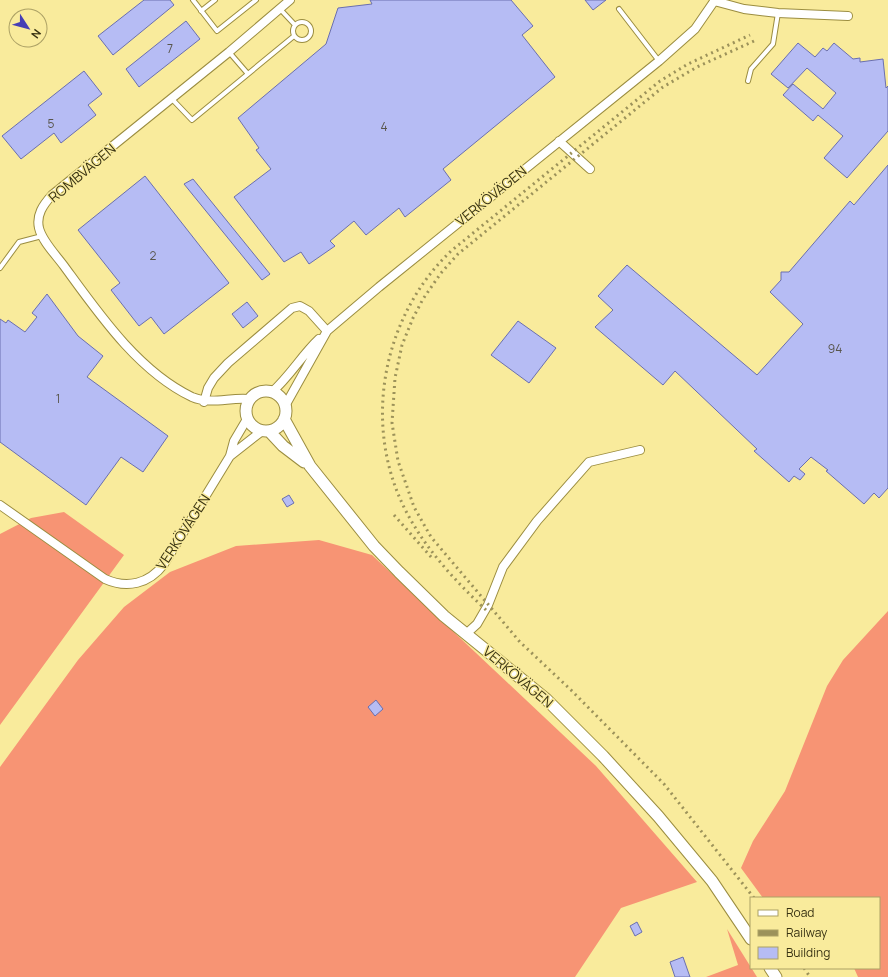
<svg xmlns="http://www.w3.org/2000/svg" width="888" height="977" viewBox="0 0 888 977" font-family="Manrope,sans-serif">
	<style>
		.forest { fill: #f79474 }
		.building { fill: #b6bcf4; stroke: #6a6faf }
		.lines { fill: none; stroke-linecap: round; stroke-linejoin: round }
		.service-casing { stroke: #9b8d40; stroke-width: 6 }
		.minor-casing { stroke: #9b8d40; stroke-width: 10 }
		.secondary-casing { stroke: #9b8d40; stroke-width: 13 }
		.service { stroke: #fff; stroke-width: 4 }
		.minor { stroke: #fff; stroke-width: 8 }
		.secondary { stroke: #fff; stroke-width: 11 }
		.rail { stroke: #9c925a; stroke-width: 3; stroke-dasharray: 2 4; stroke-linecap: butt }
		.labels { text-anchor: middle; stroke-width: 3; stroke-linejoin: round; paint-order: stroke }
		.number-label { font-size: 12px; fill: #58554b }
		.street-label { font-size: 14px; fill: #393313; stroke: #f9eb9c }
	</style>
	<rect width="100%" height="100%" fill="#f9eb9c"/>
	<!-- forest -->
	<path class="forest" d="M64 512 124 555 0 725V534L31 518Z
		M319 540 372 555 596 766 697 882 621 908 575 977H0V767L78 660 124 607 170 572 236 546Z
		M888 611V977H858L854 968H879V898H763L741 868 753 841 785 791 827 686 843 660Z
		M727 929 757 977H706L738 965Z"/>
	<!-- building -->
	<path class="building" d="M144 0H170L174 5 113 55 98 36Z
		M370 0H511L533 26 522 35 555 77 443 169 451 180 405 217 399 208 366 235 354 221 330 241 335 246 309 264 301 252 284 262 234 197 271 169 256 150 259 148 238 118 326 44 338 8 372 4Z
		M585 0H606L593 10Z
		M186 21 200 39 139 87 126 69Z
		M798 43 815 57 823 48 827 51 834 43 853 59 860 58V62L883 59 886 88 888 86V131L847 178 824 158 843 136 818 115 813 121 783 95 793 84 823 109 836 93 807 68 788 88 771 74Z
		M84 71 102 94 88 105 96 115 61 143 54 133 21 159 2 136Z
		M888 165V488L879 498 874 493 864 504 826 471 828 470 811 457 799 469 805 474 800 480 794 476 789 482 754 451 757 449 675 371 663 385 595 327 613 310 598 296 627 265 757 375 803 324 770 292 781 280V272H789L850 201 854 205Z
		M145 176 229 283 164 334 151 317 139 326 111 290 120 283 78 230Z
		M193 179 270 274 262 280 184 184Z
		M47 294 78 336 103 356 87 377 168 436 143 472 121 457 86 505 0 442V319L6 323 8 320 25 332 37 317 32 313Z
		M247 302 258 316 243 328 232 314Z
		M518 321 556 348 529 383 491 355Z
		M289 495 294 503 287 507 282 499Z
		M376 700 383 709 375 716 368 707Z
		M637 922 642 932 635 936 630 926Z
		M683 957 690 977H675L670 962Z"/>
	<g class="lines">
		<defs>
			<path id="service" d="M193 0 217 31 256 0
				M280 9 295 25
				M619 9 659 61
				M201 11 215 0
				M293 31a9 9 0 1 1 18 0a9 9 0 1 1-18 0Z
				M229 52 248 74
				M748 81 751 69 773 44 778 13
				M172 99 192 120 294 36
				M0 268 19 242 42 236"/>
			<path id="minor" d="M714 1 744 9 778 13 848 16
				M559 141 590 169
				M272 392C290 376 302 355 319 339
				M249 399C230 397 210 405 192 397 138 371 99 314 64 266 56 255 42 241 39 228 36 215 43 205 52 195L229 52 290 0
				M204 402 208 388 214 378 228 363 292 308 300 306 309 311 327 331
				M285 406 327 331 379 287 659 61 695 29 715 0
				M230 456 262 431
				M0 505 105 579C127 589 149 584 164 564L230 456 234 441 247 419
				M466 634 477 624 488 605 503 567 537 521 589 462 640 450"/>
			<path id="secondary" d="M246 411a20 20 0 1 1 40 0a20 20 0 1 1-40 0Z
				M284 419 310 466 374 546 399 572 444 616 546 699 603 756 658 816 712 881 751 939
				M269 431 283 446 304 462
				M770 968 776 977"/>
		</defs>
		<!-- service casing -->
		<use href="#service" class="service-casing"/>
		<!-- minor casing -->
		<use href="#minor" class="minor-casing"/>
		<!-- secondary casing -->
		<use href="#secondary" class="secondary-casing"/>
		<!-- service -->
		<use href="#service" class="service"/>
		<!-- minor -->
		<use href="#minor" class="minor"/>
		<!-- secondary -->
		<use href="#secondary" class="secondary"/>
		<!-- rail -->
		<path class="rail" d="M754 41 697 67 663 87 458 254 441 273 423 299 413 318 402 345 395 378 392 423 398 461 414 507 431 537 520 642 571 690 664 784 754 898
			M394 515 432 558
			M486 610C453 579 421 544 402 503 363 419 384 315 451 251L660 81 688 64 750 35
			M804 968 810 977"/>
	</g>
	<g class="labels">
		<!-- number labels -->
		<g class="number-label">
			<text x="170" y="53">7</text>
			<text x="51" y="128">5</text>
			<text x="384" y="131">4</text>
			<text x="153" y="260">2</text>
			<text x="835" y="353">94</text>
			<text x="58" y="403">1</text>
		</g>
		<!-- street labels -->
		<g class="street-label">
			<text transform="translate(82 173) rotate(-40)" y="5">ROMBVÄGEN</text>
			<text transform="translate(491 196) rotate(-39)" y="5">VERKÖVÄGEN</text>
			<text transform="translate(183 532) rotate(-57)" y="5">VERKÖVÄGEN</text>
			<text transform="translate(518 677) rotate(40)" y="5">VERKÖVÄGEN</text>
		</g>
	</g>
	<!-- legend -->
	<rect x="750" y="897" width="130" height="72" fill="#f9eb9c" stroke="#aca165"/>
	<rect x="758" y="910" width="20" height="6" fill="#ffffff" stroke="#aca165"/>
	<text x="786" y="917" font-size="12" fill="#393313">Road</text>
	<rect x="758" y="930" width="20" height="6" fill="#9c925a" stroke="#aca165"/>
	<text x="786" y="937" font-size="12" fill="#393313">Railway</text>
	<rect x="758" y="947" width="20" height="12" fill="#b6bcf4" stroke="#aca165"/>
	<text x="786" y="957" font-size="12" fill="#393313">Building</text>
	<!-- north arrow -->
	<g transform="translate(28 28) rotate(126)"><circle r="19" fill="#f9eb9c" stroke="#aca165"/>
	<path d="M0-3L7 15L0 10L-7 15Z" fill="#463fb5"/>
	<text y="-6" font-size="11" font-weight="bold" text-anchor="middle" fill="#393313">N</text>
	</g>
</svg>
